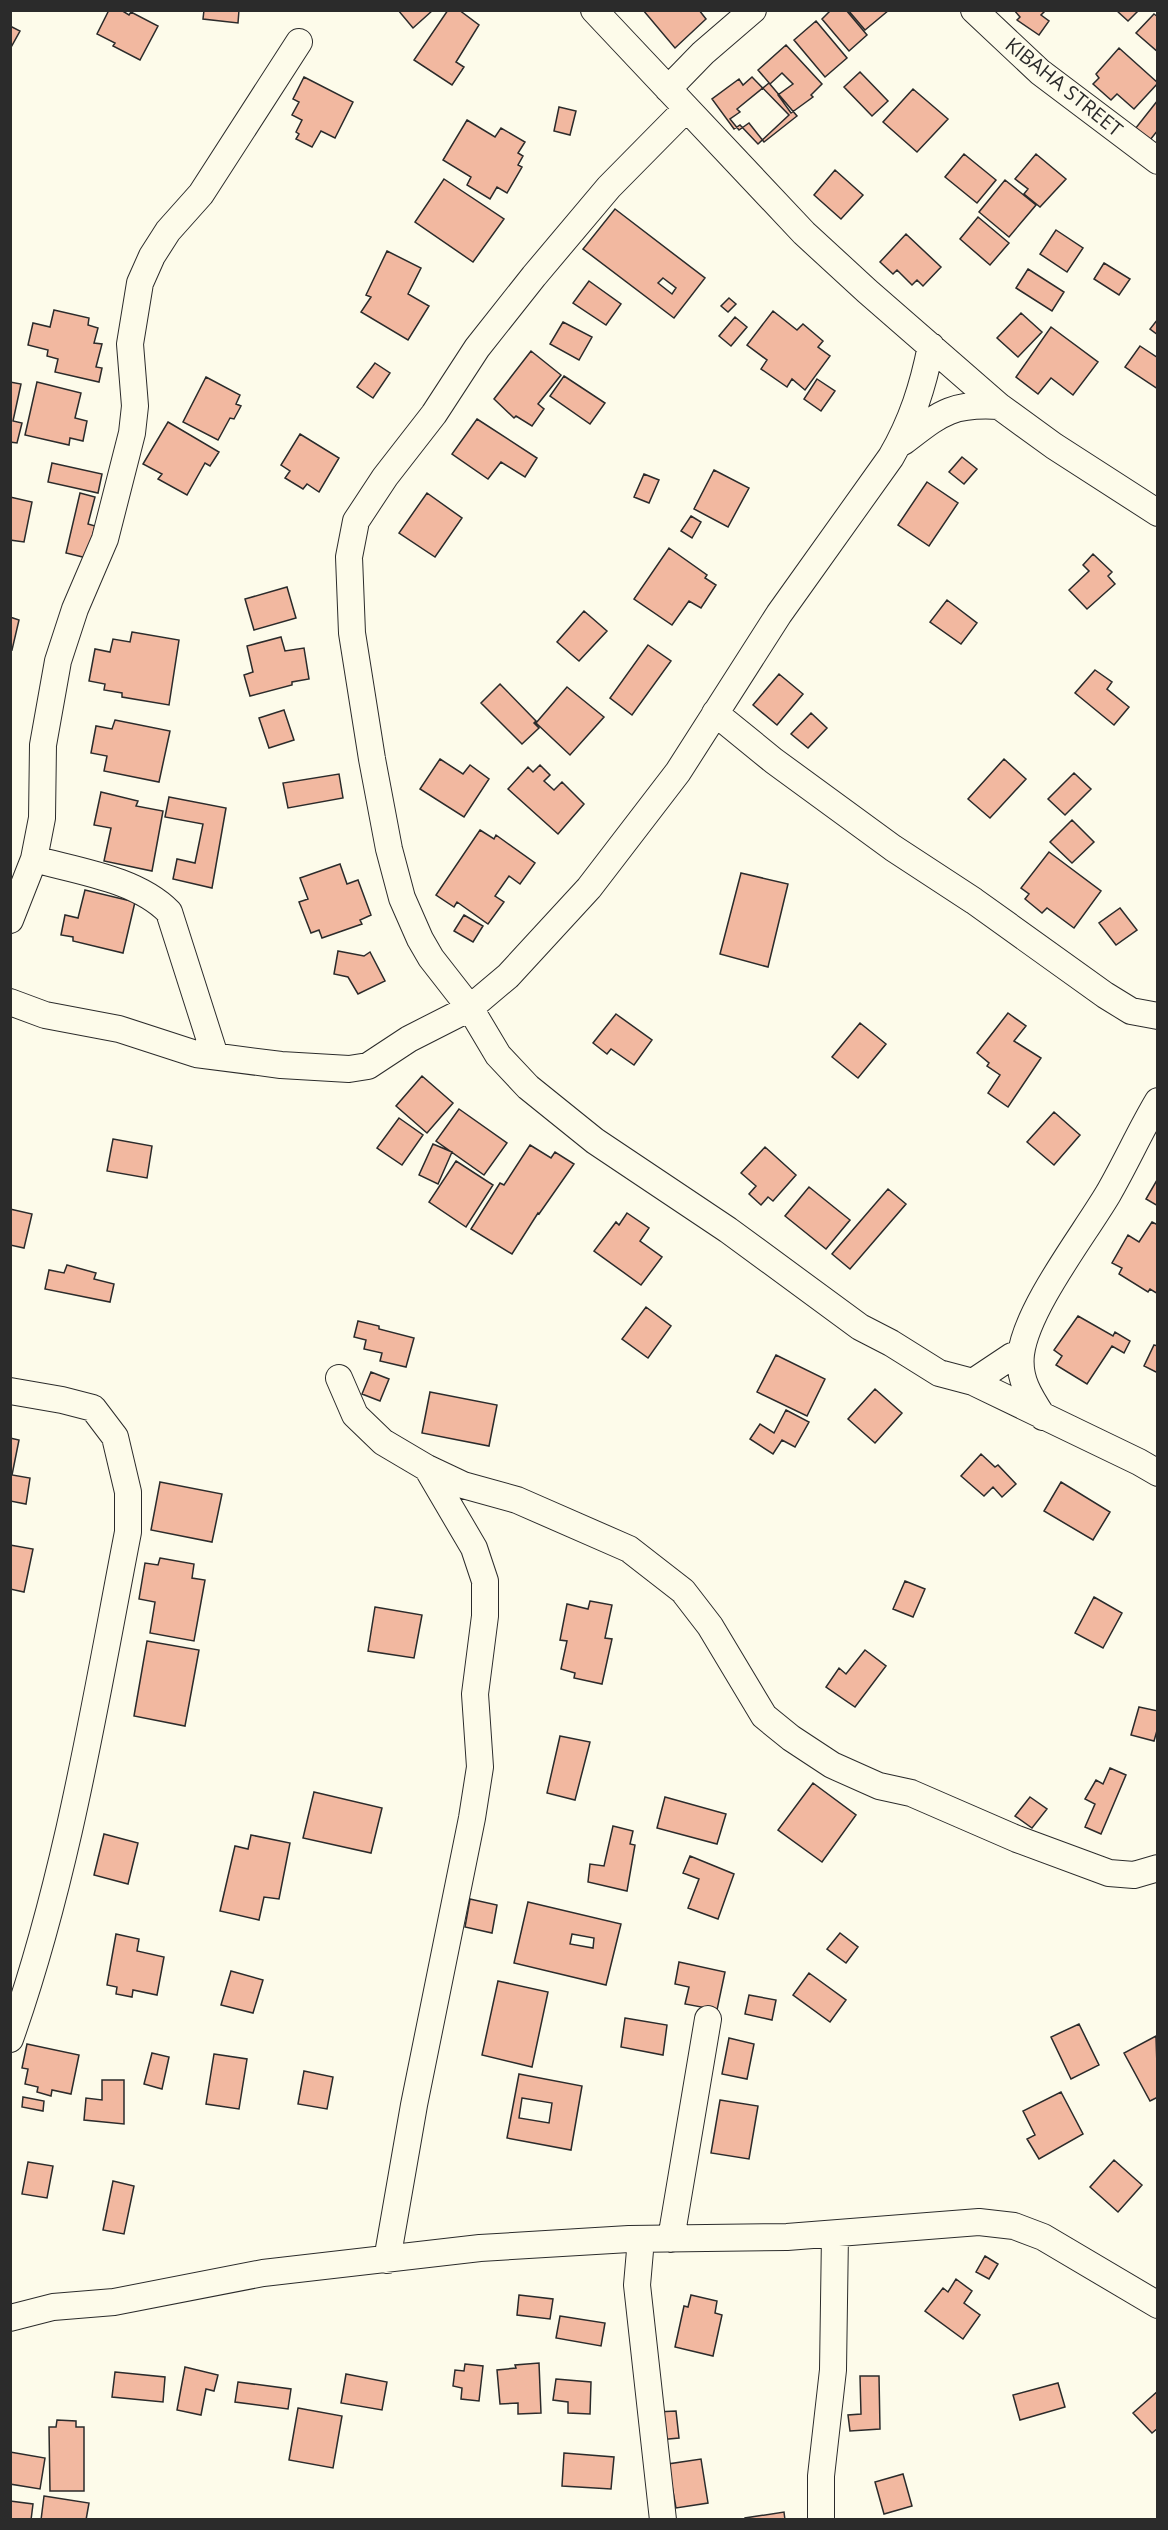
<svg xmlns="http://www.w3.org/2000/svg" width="1168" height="2530" viewBox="0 0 1168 2530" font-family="'Open Sans',sans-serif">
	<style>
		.building { fill: #f2b8a0; stroke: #2b2b2b; stroke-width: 1.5; fill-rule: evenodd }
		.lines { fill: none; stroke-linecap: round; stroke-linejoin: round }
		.minor-casing { stroke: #2b2b2b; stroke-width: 28 }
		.minor { stroke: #fdfbea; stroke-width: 26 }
		.labels { text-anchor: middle; stroke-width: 4.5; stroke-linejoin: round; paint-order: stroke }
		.street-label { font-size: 20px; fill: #2b2b2b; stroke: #fdfbea }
	</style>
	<rect width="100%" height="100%" fill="#fdfbea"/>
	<!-- building -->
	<path class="building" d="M109 10H121L129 15 131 12 158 26 140 60 113 46 115 43 97 34Z
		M204 10H239L238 23 203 19Z
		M398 10H433L413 28Z
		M448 10H459L479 25 456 62 464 67 452 85 414 60Z
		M643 10H699L706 19 675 48Z
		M831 10H846L867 35 849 51 822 19Z
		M848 10H889L865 30Z
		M1014 10H1046L1041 15 1049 21 1039 35 1017 20 1020 17Z
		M1116 10H1139L1128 21Z
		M1154 14 1158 17V52L1136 33Z
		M816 21 847 58 825 77 794 40Z
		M10 26 20 31 10 49Z
		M786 45 822 84 811 95 813 97 791 113 778 95 793 84 782 73 770 84 758 70Z
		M1119 48 1158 83 1134 109 1117 94 1111 100 1093 84 1099 78 1096 74Z
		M860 72 888 101 872 116 844 87Z
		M304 77 353 102 335 138 321 131 312 147 296 139 299 134 296 132 302 120 292 115 299 102 293 99Z
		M752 77 789 115 758 144 740 125 734 129 712 99 739 79 743 85Z
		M769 83 797 116 764 142 749 123 739 130 730 119 740 112 737 109Z
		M913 89 948 119 917 152 883 122Z
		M1158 100V130L1150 140 1135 129Z
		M559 107 576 111 570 135 554 131Z
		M467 120 495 137 501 128 525 142 518 153 523 156 518 165 522 167 507 193 497 187 490 199 467 185 471 177 443 160Z
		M964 154 996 180 977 203 945 177Z
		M1036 154 1066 179 1040 207 1024 194 1028 189 1015 179Z
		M835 170 863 195 841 219 814 195Z
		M444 179 504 219 473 262 415 222Z
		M1005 180 1036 205 1009 237 979 212Z
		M615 209 705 278 674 318 583 249ZM663 278 676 288 672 294 658 283Z
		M978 217 1009 243 990 265 960 239Z
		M1056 230 1083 248 1067 272 1040 254Z
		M906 234 941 267 923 286 917 280 912 285 897 270 893 274 880 262Z
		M387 251 421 268 408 294 429 306 408 340 361 312 371 297 366 295Z
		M1104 263 1130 279 1119 295 1094 279Z
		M1028 269 1064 292 1052 311 1016 288Z
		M589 281 621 304 606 325 573 303Z
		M729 298 736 304 728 312 721 306Z
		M54 310 89 318 88 325 98 328 94 343 102 344 96 367 102 368 99 382 55 372 58 359 47 356 48 350 28 345 33 323 50 327Z
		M773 311 797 330 803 324 823 341 818 347 830 356 805 390 792 379 787 387 761 369 767 360 747 345Z
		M1021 313 1042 332 1018 357 997 338Z
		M735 317 747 327 731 346 719 336Z
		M1158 319V335L1150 329Z
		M563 322 592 337 579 360 550 344Z
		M1051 327 1098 362 1073 395 1051 378 1038 394 1016 377Z
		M1140 346 1158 358V389L1125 367Z
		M531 351 561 375 538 404 544 409 532 426 516 416 514 418 494 399Z
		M375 363 390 373 373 398 357 387Z
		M564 376 605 403 590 424 550 396Z
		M206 377 240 395 236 404 241 406 234 419 230 418 218 440 183 422Z
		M817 379 835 391 821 411 804 399Z
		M10 382 21 384 13 421 22 423 17 443 10 442Z
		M37 382 81 393 75 418 87 421 83 441 70 438 69 445 25 435Z
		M477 419 537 458 525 477 501 462 488 479 452 454Z
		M168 422 219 452 210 466 205 463 187 495 158 479 162 474 143 464Z
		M300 434 339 458 319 492 307 484 303 489 285 478 290 471 281 465Z
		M962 457 977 469 964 484 949 472Z
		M52 463 102 474 98 493 48 482Z
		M714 470 749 488 728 527 694 509Z
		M644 474 659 480 649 503 634 497Z
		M927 482 958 503 929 546 898 525Z
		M80 493 95 497 88 524 95 526 87 558 66 553Z
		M427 493 462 518 435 557 399 533Z
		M10 497 32 502 24 542 10 540Z
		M691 516 701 522 692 538 681 531Z
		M669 548 707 575 705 578 716 585 701 608 689 601 672 625 634 599Z
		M1093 554 1112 572 1108 576 1115 584 1087 609 1069 590 1089 571 1083 565Z
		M287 587 296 618 254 630 245 599Z
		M947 600 977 623 961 644 930 622Z
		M584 611 607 631 579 661 557 642Z
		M10 617 19 620 12 650 10 649Z
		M132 632 179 640 169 705 122 697V693L104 690 105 684 89 681 95 649 110 652 113 639 130 642Z
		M281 637 285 651 304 648 309 679 292 682V685L250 696 244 675 253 672 247 646Z
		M648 645 671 661 632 715 610 698Z
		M1095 670 1112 682 1107 689 1129 707 1114 725 1075 693Z
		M779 674 803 694 777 725 753 705Z
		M500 684 536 721 534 723 539 728 522 744 481 703Z
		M567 687 604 717 570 755 536 723Z
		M284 710 294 740 269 748 259 718Z
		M811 713 827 728 808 748 791 734Z
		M115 720 170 731 159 782 104 771 107 756 91 753 96 726 112 729Z
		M440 759 463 774 470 765 489 779 464 817 420 789Z
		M1004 759 1026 779 990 818 968 799Z
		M540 765 550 775 544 781 554 790 562 782 584 804 558 834 508 789 528 767 533 772Z
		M1074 773 1091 789 1065 815 1048 799Z
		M339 774 343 798 288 808 283 783Z
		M101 792 138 801 136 806 163 811 152 871 104 861 111 828 94 825Z
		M169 797 226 808 212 888 173 879 177 859 195 863 203 824 165 817Z
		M1072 820 1094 842 1072 863 1050 842Z
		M480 830 494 839 496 835 535 863 520 884 509 876 495 896 504 902 488 924 457 902 454 907 436 895Z
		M1049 852 1101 891 1074 928 1047 908 1042 913 1025 899 1029 894 1021 888Z
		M340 864 347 884 358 880 371 915 360 920 362 924 322 938 319 930 311 933 299 902 308 899 300 878Z
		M741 873 788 884 768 967 720 954Z
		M85 890 135 902 123 953 73 941V937L61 935 65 915 78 918Z
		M1120 908 1137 930 1116 945 1099 923Z
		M464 915 483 926 473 942 454 931Z
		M338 951 364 956 370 952 385 981 358 994 348 977 334 974Z
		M1008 1013 1026 1026 1014 1041 1041 1058 1008 1107 988 1093 1000 1075 987 1066 989 1063 977 1053Z
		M616 1014 652 1040 634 1065 611 1049 607 1054 593 1043Z
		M860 1023 886 1044 858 1078 832 1057Z
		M422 1076 453 1103 427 1133 396 1106Z
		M459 1109 507 1143 484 1175 436 1141Z
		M1054 1112 1080 1135 1054 1165 1027 1142Z
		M399 1118 423 1135 402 1165 377 1148Z
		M113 1139 152 1146 147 1178 107 1171Z
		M433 1144 452 1152 438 1184 419 1175Z
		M530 1145 551 1158 555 1152 574 1164 539 1214 538 1213 512 1254 471 1229 500 1183 504 1185Z
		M765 1147 796 1175 773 1201 768 1197 761 1205 749 1194 756 1186 741 1173Z
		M456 1161 493 1185 466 1227 429 1202Z
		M1157 1180H1158V1206L1146 1199Z
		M809 1187 850 1220 826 1249 785 1216Z
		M888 1189 906 1204 850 1269 832 1254Z
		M10 1209 32 1214 24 1248 10 1245Z
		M627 1213 649 1228 640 1241 662 1257 641 1285 594 1251 616 1222 619 1225Z
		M1152 1222 1158 1225V1294L1150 1289 1148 1292 1119 1274 1122 1268 1112 1263 1128 1235 1139 1242Z
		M67 1265 96 1273 94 1279 114 1284 110 1302 45 1289 49 1270 64 1273Z
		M646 1307 671 1326 648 1358 622 1339Z
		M1078 1316 1113 1336 1115 1332 1130 1341 1124 1353 1112 1346 1087 1384 1056 1365 1062 1356 1054 1350Z
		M358 1321 379 1326V1329L414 1338 406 1367 380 1361 382 1353 364 1349 366 1340 354 1337Z
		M1154 1345 1158 1346V1373L1144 1366Z
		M776 1355 825 1379 807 1416 757 1392Z
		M371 1372 389 1379 380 1401 362 1394Z
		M875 1389 902 1413 875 1443 848 1419Z
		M430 1392 497 1405 489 1446 422 1433Z
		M786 1410 809 1422 795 1447 782 1440 773 1454 750 1439 760 1424 774 1433Z
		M10 1438 19 1440 12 1475 30 1478 26 1504 10 1501Z
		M981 1454 995 1467 998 1465 1016 1484 1002 1497 993 1487 984 1496 961 1476Z
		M160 1482 222 1494 212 1542 151 1530Z
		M1061 1482 1110 1512 1093 1540 1044 1511Z
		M10 1545 33 1549 24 1592 10 1589Z
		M160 1558 194 1564 192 1578 205 1580 194 1641 150 1633 155 1602 139 1599 145 1563 158 1565Z
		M905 1581 925 1589 913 1617 893 1609Z
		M1094 1597 1122 1613 1103 1648 1075 1633Z
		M590 1601 612 1605 605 1638 612 1639 602 1684 574 1678 575 1673 561 1669 567 1641 560 1640 567 1604 588 1609Z
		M375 1607 422 1615 414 1658 368 1651Z
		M147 1641 199 1650 185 1726 134 1716Z
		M865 1650 886 1666 855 1707 826 1687 839 1668 846 1674Z
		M1139 1707 1158 1711V1727L1154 1741 1131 1735Z
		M560 1736 590 1742 575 1800 547 1793Z
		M1110 1768 1126 1775 1101 1834 1085 1827 1095 1804 1085 1799 1096 1780 1103 1784Z
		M813 1783 856 1815 822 1862 778 1830Z
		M314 1792 382 1808 371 1853 303 1838Z
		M665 1797 726 1814 717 1844 657 1828Z
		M1030 1797 1047 1809 1032 1828 1015 1816Z
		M613 1826 633 1831 630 1844 635 1845 627 1891 588 1882 590 1864 604 1866Z
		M104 1834 138 1843 128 1884 94 1875Z
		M251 1835 290 1843 279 1899 264 1897 259 1920 220 1911 235 1846 248 1849Z
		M690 1856 734 1874 718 1919 688 1908 699 1879 683 1873Z
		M470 1899 497 1905 492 1933 465 1927Z
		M528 1902 621 1924 606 1985 514 1963ZM572 1934 594 1938 593 1948 570 1944Z
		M840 1933 858 1947 846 1963 827 1949Z
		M116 1934 139 1939 137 1951 164 1957 157 1995 133 1990 132 1997 116 1994 117 1987 107 1985Z
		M679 1962 725 1972 717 2010 685 2004 689 1987 675 1984Z
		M231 1971 263 1980 253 2013 221 2005Z
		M809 1973 846 2000 830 2022 793 1995Z
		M498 1981 548 1992 532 2067 482 2055Z
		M749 1995 776 2000 772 2020 745 2014Z
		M625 2018 667 2025 663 2055 621 2047Z
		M1079 2024 1099 2065 1071 2079 1051 2037Z
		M1156 2036 1158 2097 1150 2101 1124 2053Z
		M729 2038 754 2044 747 2079 722 2074Z
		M27 2044 79 2055 71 2094 52 2090 51 2096 37 2092 38 2087 25 2084 28 2069 22 2068Z
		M152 2053 169 2057 162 2089 144 2084Z
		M214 2054 247 2059 239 2109 206 2104Z
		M304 2071 333 2077 327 2109 298 2104Z
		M519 2074 582 2086 571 2150 507 2138ZM522 2098 552 2103 549 2123 519 2118Z
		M102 2080H124V2124L84 2120 86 2098 102 2100Z
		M1061 2092 1083 2134 1039 2159 1027 2139 1035 2135 1023 2111Z
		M23 2097 44 2101 43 2111 22 2107Z
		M720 2100 758 2106 749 2159 711 2153Z
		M1114 2160 1142 2185 1118 2212 1090 2187Z
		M28 2162 53 2166 47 2198 22 2194Z
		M113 2181 134 2186 124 2234 103 2230Z
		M985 2256 998 2264 989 2279 976 2272Z
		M956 2279 972 2291 964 2303 980 2315 963 2339 925 2311 943 2288 948 2292Z
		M519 2295 553 2299 550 2319 517 2315Z
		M691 2295 717 2301 715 2313 722 2315 713 2356 675 2347 684 2306 688 2307Z
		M560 2316 605 2323 601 2346 556 2338Z
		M539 2363 541 2413 518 2414V2403L500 2404 497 2370 516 2368 515 2365Z
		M465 2364 483 2366 479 2401 461 2399 462 2388 453 2386 455 2370 464 2371Z
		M185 2367 218 2375 214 2391 206 2389 201 2415 177 2410Z
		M115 2372 165 2377 163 2402 112 2397Z
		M346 2374 387 2382 382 2410 341 2403Z
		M860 2376H879L880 2429 850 2431 848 2415 861 2414Z
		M556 2379 591 2382 590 2414 568 2413V2402L553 2400Z
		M238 2382 291 2389 288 2409 235 2402Z
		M1058 2383 1065 2407 1020 2420 1013 2395Z
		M1158 2391V2428L1152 2433 1133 2413Z
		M298 2408 342 2416 333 2468 289 2460Z
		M676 2411 679 2438 658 2440 656 2412Z
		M57 2420 76 2421V2427H84V2491H50L49 2427H56Z
		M10 2452 45 2458 40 2489 10 2484Z
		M564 2453 614 2457 611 2489 562 2486Z
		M701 2459 708 2503 676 2508 668 2464Z
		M903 2474 912 2506 884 2514 875 2482Z
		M44 2496 89 2503 86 2520H41Z
		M10 2501 33 2504 31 2520H10Z
		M784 2512 785 2520H745V2518Z"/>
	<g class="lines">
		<defs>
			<path id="minor" d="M594 10 804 233 867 291 999 406 1054 446 1158 513
				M974 10 1040 72 1158 161
				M668 89 703 53 753 10
				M686 109 609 187 534 276 477 348 434 414 385 477 356 521 349 557 352 633 372 759 389 849 402 898 420 939 431 958 470 1008 498 1055 528 1087 595 1141 728 1230 860 1327 891 1343 939 1373 973 1382 1139 1462 1158 1473
				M903 442C940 414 950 403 999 406
				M715 713 774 761 893 848 974 901 1105 995 1131 1011 1158 1016
				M34 859C77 871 137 879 169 912L215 1056
				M10 920 34 859 42 818 43 745 58 661 75 609 105 539 132 433 135 406 130 344 140 283 152 256 168 231 201 194 299 42
				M10 1002 45 1015 119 1029 196 1054 281 1065 349 1069 368 1066 409 1039 470 1008 508 976 589 888 678 772 779 614 891 457C912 421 923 386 931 346
				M339 1378 355 1415 383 1442 427 1468 463 1485 517 1500 629 1549 683 1591 710 1626 764 1716 791 1738 832 1765 879 1786 911 1793 1017 1839 1109 1873 1134 1875 1158 1868
				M973 1382 1012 1356 1021 1353
				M10 1391 62 1400 93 1408 115 1437 128 1492V1532C95 1702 68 1875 10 2039
				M1043 1417C1030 1397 1018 1379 1021 1354 1027 1308 1083 1236 1108 1194 1126 1163 1140 1131 1158 1101
				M641 2239 637 2285 663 2520
				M671 2239 708 2019
				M387 2260 414 2105 472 1818 480 1767 475 1694 485 1616V1581L474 1548 427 1468
				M10 2318 53 2307 114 2302 263 2273 480 2248 629 2239 787 2237 979 2222 1014 2226 1043 2237 1158 2305
				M821 2520V2476L833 2370 835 2234"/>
		</defs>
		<!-- minor casing -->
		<use href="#minor" class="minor-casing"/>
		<!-- minor -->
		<use href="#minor" class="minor"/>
	</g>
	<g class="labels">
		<!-- street labels -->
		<g class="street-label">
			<text transform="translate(1064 87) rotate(39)" y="7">KIBAHA STREET</text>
		</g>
	</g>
	<!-- border -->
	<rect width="1168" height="2530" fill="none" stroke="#2b2b2b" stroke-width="24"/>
</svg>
